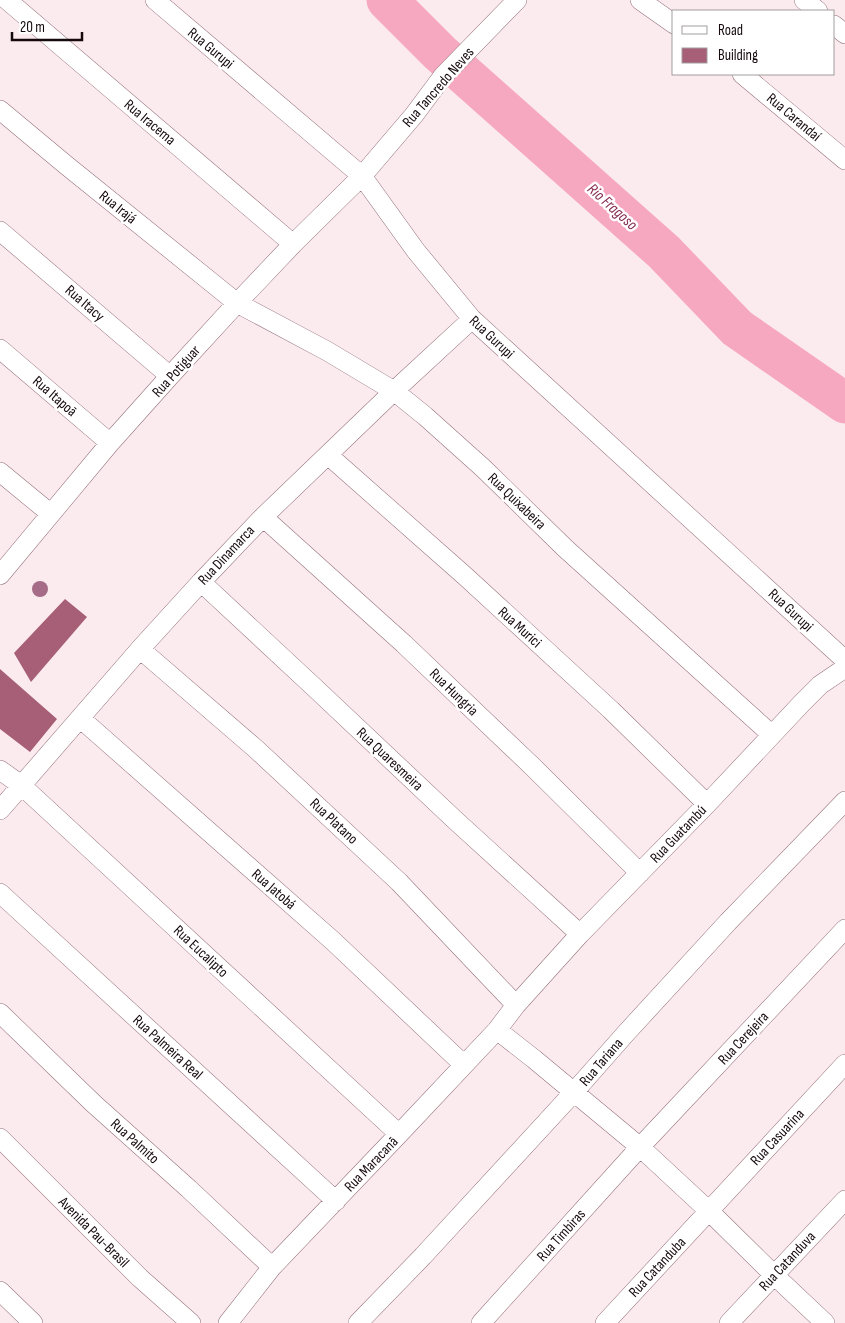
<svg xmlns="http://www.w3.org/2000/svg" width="845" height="1323" viewBox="0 0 845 1323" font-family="'Sofia Sans Condensed',sans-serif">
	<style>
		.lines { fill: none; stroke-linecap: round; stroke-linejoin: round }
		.river { stroke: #f7a8c1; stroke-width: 41 }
		.building { fill: #a65f77 }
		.street-casing { stroke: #94717c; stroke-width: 20 }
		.street { stroke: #fff; stroke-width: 19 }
		.tree { fill: #a66b87 }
		.labels { text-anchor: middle; stroke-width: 5; stroke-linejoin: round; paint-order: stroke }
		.street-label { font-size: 15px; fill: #15090d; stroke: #fff }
		.water-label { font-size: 16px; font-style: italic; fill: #852c50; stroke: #fff }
	</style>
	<rect width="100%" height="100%" fill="#fbebef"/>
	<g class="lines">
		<!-- river -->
		<path class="river" d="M387 0 440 53 664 252 737 328 845 403"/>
	</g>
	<!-- building -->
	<path class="building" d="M65 599 87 617 31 682 14 653Z
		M0 669 57 719 30 752 0 729Z"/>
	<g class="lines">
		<defs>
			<path id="street" d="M7 0 293 244
				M155 0 362 176 416 251 472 319 845 660
				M640 0 674 24
				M804 0 818 11
				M834 25 845 34
				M742 74 845 160
				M0 110 66 165 237 303 327 351 394 391 425 416 483 468 566 549 772 735
				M0 231 170 376
				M0 349 110 443
				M328 455 465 576 611 710 707 804
				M0 472 51 514
				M263 517 404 644 533 767 640 873
				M0 575 110 443 170 376 237 303 293 244 362 176 414 115 443 76 517 0
				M201 582 315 688 455 820 580 934
				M140 649 256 749 399 882 516 1005
				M80 718 333 941 464 1065
				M0 770 21 785 399 1134
				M0 810 140 649 201 582 263 517 394 391 472 319
				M0 893 336 1201
				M0 1013 94 1104 189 1189 272 1267
				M497 1030 534 1059 640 1147 709 1211 774 1275 825 1323
				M0 1138 140 1278 191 1323
				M0 1291 33 1323
				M228 1323 272 1267 399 1134 497 1030 516 1005 580 934 707 804 802 703 820 685 845 668
				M358 1323 423 1256 574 1092 627 1032 728 922 845 801
				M481 1323 640 1147 845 929
				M605 1323 845 1064
				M729 1323 845 1200"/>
		</defs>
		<!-- street casing -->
		<use href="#street" class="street-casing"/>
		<!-- street -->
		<use href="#street" class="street"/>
	</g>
	<!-- trees -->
	<circle class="tree" cx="40" cy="589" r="8"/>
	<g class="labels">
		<!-- street labels -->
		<g class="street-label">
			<text transform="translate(211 48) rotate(40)" y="5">Rua Gurupi</text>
			<text transform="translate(438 87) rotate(-49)" y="5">Rua Tancredo Neves</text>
			<text transform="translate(794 117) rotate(40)" y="5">Rua Carandaí</text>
			<text transform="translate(150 122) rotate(40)" y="5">Rua Iracema</text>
			<text transform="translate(118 207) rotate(39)" y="5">Rua Irajá</text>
			<text transform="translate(85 303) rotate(41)" y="5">Rua Itacy</text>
			<text transform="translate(492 337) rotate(43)" y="5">Rua Gurupi</text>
			<text transform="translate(176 371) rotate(-48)" y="5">Rua Potiguar</text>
			<text transform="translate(55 396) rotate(41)" y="5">Rua Itapoã</text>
			<text transform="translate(517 501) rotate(44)" y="5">Rua Quixabeira</text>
			<text transform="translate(226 555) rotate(-47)" y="5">Rua Dinamarca</text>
			<text transform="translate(791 610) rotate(43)" y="5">Rua Gurupi</text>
			<text transform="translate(520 627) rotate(42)" y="5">Rua Murici</text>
			<text transform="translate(454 692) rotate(44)" y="5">Rua Hungria</text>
			<text transform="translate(390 759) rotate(43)" y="5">Rua Quaresmeira</text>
			<text transform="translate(334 821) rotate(43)" y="5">Rua Platano</text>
			<text transform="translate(678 834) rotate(-46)" y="5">Rua Guatambú</text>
			<text transform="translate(274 889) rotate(41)" y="5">Rua Jatobá</text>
			<text transform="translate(201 951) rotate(43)" y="5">Rua Eucalipto</text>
			<text transform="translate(743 1038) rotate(-47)" y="5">Rua Cerejeira</text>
			<text transform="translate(168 1047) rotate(42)" y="5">Rua Palmeira Real</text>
			<text transform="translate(601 1062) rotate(-49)" y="5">Rua Tariana</text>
			<text transform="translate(777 1137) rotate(-47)" y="5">Rua Casuarina</text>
			<text transform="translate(135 1141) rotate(42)" y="5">Rua Palmito</text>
			<text transform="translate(371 1164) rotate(-46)" y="5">Rua Maracanã</text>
			<text transform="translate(94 1232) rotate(45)" y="5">Avenida Pau-Brasil</text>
			<text transform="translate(561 1235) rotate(-48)" y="5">Rua Timbiras</text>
			<text transform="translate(787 1261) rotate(-47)" y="5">Rua Catanduva</text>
			<text transform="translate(657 1267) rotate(-47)" y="5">Rua Catanduba</text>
		</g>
		<!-- water labels -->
		<g class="water-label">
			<text transform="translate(613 206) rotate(42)" y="6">Rio Fragoso</text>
		</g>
	</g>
	<!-- legend -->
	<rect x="672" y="10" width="162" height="65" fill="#ffffff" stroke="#a19d9e"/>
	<rect x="682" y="26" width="25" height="8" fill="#ffffff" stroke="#a19d9e"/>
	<text x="718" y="35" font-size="15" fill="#15090d">Road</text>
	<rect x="682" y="48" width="25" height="15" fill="#a65f77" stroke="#a19d9e"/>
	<text x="718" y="60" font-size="15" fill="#15090d">Building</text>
	<!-- scale -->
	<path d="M12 32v8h70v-8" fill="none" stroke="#15090d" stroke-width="2.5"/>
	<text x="20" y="32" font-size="15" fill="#15090d" stroke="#ffffff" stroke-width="4" paint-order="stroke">20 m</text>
</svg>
